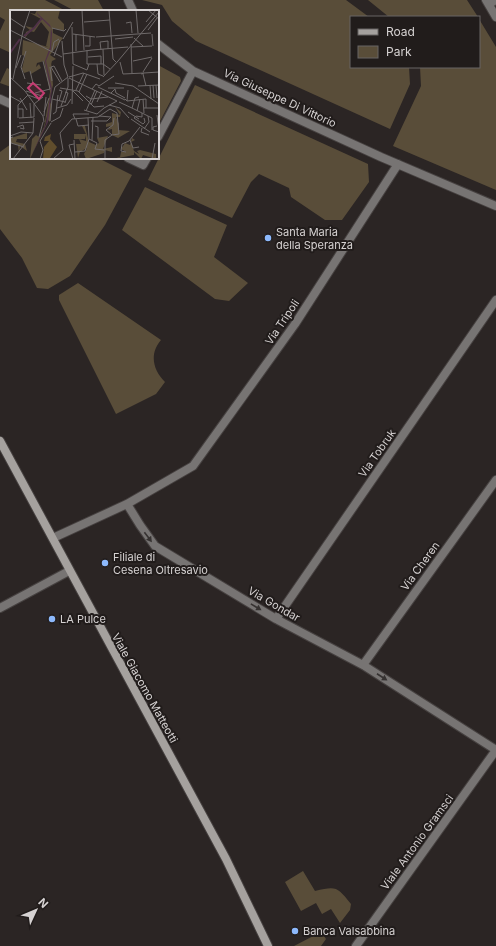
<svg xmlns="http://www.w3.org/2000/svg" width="496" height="946" viewBox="0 0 496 946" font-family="Inter,sans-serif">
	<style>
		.green { fill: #594d39 }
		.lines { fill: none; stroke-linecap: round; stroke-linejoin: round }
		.minor-casing { stroke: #464140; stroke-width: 10 }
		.secondary-casing { stroke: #464140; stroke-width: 10 }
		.minor { stroke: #777473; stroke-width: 8 }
		.secondary { stroke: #a5a19e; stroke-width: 8 }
		.oneway { fill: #363231 }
		.poi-dot { fill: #8db9fc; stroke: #211c1b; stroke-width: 1.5 }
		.labels { text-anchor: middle; stroke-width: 4; stroke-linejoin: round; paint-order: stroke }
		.street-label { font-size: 11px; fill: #d6d2d2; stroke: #211c1b }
		.poi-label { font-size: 11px; fill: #d6d2d2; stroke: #211c1b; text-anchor: start }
		.inset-river { fill: none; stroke: #503248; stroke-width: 2 }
		.inset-road { fill: none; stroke: #6f6a6a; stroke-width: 1 }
		.view { fill: #c63d73; fill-opacity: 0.15; stroke: #c63d73; stroke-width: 2 }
		.inset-edge { fill: none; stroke: #d6d2d2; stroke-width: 2 }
	</style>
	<rect width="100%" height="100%" fill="#2b2524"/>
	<!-- green -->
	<path class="green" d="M0 0H45L66 11H11V53L0 48V31L5 20 0 17Z
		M54 0H98L104 11H75Z
		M142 0H346L369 17H351V67H409L410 84 390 129 196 41 172 21 162 5Z
		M368 0H467L478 17H389Z
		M479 19 496 47V190L393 146 421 86 420 67H479Z
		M158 65 180 77 181 81 158 125Z
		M7 68 11 70V87L0 83Z
		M195 85 368 164 369 182 342 220H325L291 197 289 188 259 174 251 182 232 218 148 180Z
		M11 144V158H98L132 175 105 225 70 276 48 289 37 288 22 258 0 229V152Z
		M145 187 227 225 214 257 248 283 229 301 215 299 122 230Z
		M78 283 161 340C149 354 153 370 165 382L156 394 116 414 59 300V295Z
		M303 871 315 891C337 886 337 887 351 904L350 910 340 923 331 909 322 914 316 903 301 911 285 882Z
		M321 932 326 939 321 946H294Z"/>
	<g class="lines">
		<defs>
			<path id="minor" d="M128 0 133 11
				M486 0 496 17
				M489 4 496 0
				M158 44 193 71 381 157 496 206
				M0 99 11 104
				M158 137 193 71
				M128 158 143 165 147 158
				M127 504 140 525 155 546 276 619 363 665 496 750
				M53 538 127 504 193 466 295 324 398 164
				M0 608 69 571
				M276 619 496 300
				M363 665 496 480
				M356 946 496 750"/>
			<path id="secondary" d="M0 441 226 859 268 946"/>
		</defs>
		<!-- minor casing -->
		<use href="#minor" class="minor-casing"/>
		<!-- secondary casing -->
		<use href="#secondary" class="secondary-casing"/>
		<!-- minor -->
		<use href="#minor" class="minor"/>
		<!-- secondary -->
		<use href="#secondary" class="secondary"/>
	</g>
	<!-- one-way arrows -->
	<defs><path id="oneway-solid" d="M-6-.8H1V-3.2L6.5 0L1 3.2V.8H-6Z"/></defs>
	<g class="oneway">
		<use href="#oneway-solid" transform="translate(148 537) rotate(53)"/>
		<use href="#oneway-solid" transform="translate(256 607) rotate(31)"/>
		<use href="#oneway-solid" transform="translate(382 677) rotate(33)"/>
	</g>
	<!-- markers -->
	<g class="poi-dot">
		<circle cx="268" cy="238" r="4"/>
		<circle cx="105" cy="563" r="4"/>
		<circle cx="52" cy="619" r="4"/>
		<circle cx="295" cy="931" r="4"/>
	</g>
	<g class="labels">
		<!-- street labels -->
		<g class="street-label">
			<text transform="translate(280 98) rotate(25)" y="4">Via Giuseppe Di Vittorio</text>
			<text transform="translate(282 322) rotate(-56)" y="4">Via Tripoli</text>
			<text transform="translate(377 453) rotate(-55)" y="4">Via Tobruk</text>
			<text transform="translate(420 566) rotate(-54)" y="4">Via Cheren</text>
			<text transform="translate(274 604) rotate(30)" y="4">Via Gondar</text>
			<text transform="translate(145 688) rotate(61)" y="4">Viale Giacomo Matteotti</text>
			<text transform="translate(417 842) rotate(-54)" y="4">Viale Antonio Gramsci</text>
		</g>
		<!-- poi labels -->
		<g class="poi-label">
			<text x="276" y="236">Santa Maria<tspan x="276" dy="13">della Speranza</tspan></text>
			<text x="113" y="561">Filiale di<tspan x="113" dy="13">Cesena Oltresavio</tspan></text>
			<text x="60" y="623">LA Pulce</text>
			<text x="303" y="935">Banca Valsabbina</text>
		</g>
	</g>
	<!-- overview -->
	<g transform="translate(10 10)">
		<rect width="149" height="149" fill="#2b2524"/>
		<path d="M27 0H50L48 8 54 14V21L43 18V23L53 28 40 45 46 49 42 51V54L41 51 43 75 41 83 40 71 41 82 39 96 42 90 40 112 37 109 38 102 34 119 20 149 22 129 26 125 29 127 34 117 40 82 34 51 27 53 26 57 29 54 31 58 21 64 20 61 14 63 12 59 15 46 12 45 13 30 38 37 36 36 39 22 31 12 24 22 20 21 15 28 16 22 20 20 15 16 24 18 31 9 20 3 25 4ZM105 97 111 102 110 107H106L109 114 108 120 120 121 108 128 102 125V119L98 120 101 116 96 117V114L102 112V103L110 105ZM72 116H75L79 132 86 135 89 133 87 128 98 126 93 139 102 137V142L95 140 94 143 76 149 74 144 77 138 70 142 68 148 66 134H71L69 129 76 131V125L75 129H64V124H76ZM17 123V129H7L6 132 15 134 17 141 10 136 9 143 8 135 1 133V128ZM122 128 125 130 121 132 124 141 129 144 127 141 130 140 146 144V149L133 145 131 149 124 142V145L103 149 110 147 111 142H116L111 139 115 133 120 135Z" fill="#594d39"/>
		<path d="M41 124 40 129 47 137 40 148 33 149 34 137 39 131H34L35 127Z" fill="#604d2c"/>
		<path d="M28 0 27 3 40 15 41 18 42 23 41 39 36 51 42 79 38 112 20 149 36 114 41 81 35 51 40 37 41 18 27 4Z" fill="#503248"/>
		<path class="inset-river" d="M14 26 24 18 32 8M0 43 10 29"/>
		<path class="inset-road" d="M72 0 74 40M99 0 103 49 106 52M126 0 128 23M138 0 149 9M0 8 15 18M74 12 100 10M136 12 146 0M116 13 121 12 122 23M62 17 63 54 77 60 79 54M42 18 54 21 56 19M0 20 52 47M138 20 147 8M63 24 85 27M66 24V41M142 24 143 36M86 27 141 23M124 28 133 36M53 29 63 12M105 29 123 27M52 31 54 55 58 67M121 34 122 64M75 36H80V26M121 37 142 36M93 39 94 65M77 40V54H93L100 59M82 40 118 37M91 40 90 32 98 31V39M42 41 44 32 49 29M53 44 82 40M44 46 50 30M78 47 91 46V54M108 51 149 2M123 51 142 47M110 52 113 64M87 54 88 64 93 66M40 57 42 71M41 57 44 56 52 71M41 57 50 72M6 58 11 45M20 61 23 73M133 62 142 48M134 63 149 62M113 64 134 63 131 64M133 64 136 76M0 67 15 81M59 67 73 63 90 69M93 67 108 51M59 68 107 91M3 69 13 21 20 0M15 69 11 57 16 41M17 73 31 75M105 73 123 76 149 94M140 75 141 89M143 75 144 88M146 75 147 88M128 76 149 75M88 77 115 90M50 78 68 81 84 97 94 96M98 78H114M82 79 86 74 89 76 104 66M49 80 52 81 49 91M66 80 74 63M15 81 33 106 34 112M16 81 32 86M63 81 73 91M69 82 77 64M25 83 40 79 33 51M101 83 105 79 106 83 115 88M0 86 11 92M76 86 81 89 98 87M10 88 17 100M42 89 45 77 58 67M115 89 117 91 118 80M133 89 134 103M117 91 136 89V98M87 92 92 81M109 92 124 99M20 93 21 108M55 93 58 83 55 82M62 94 63 56M81 95 87 81M99 95 110 98 119 108M51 96 58 77V68M47 98 57 95 61 89M94 98 107 91M122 98 125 88 129 87M134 98H149M8 99H13V108M124 99 142 108V120M74 100 87 104 94 98M76 101 85 80M127 101 130 89M34 102 39 88M118 102 129 109M132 103V107L126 106 124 108 133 114 135 112 134 108M43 104 46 102 48 85M147 105 149 120M34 106 36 87M89 106 101 107M24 107V94L33 87M8 108V95L18 85 29 89M9 108 24 107M78 108 79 129 87 133 85 139 94 140M62 109 88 107 100 99M65 109 63 104H79M66 109 68 116 79 115M121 109 140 122M40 111 42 89 55 92M81 111H97L101 107M41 112 50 107 53 98M9 113 24 112M85 116 88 117V128M147 116 143 117V120L149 122M7 117 13 115 14 119 10 118M132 118 131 122 139 125M134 119 139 112 138 106M102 125 96 120 103 115 104 108M0 126 11 122 23 123 24 108M3 127 0 128 1 133 14 137M29 127 33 112M64 130 65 149M82 130 83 107M120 130 123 138 129 137M65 142 75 141 79 129M116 142 111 141 112 134 119 131 130 117M3 149 23 123M30 149 33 140 30 131 41 113M43 149 53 140 50 123 62 109M63 149 59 135 64 134M95 149V130L102 125 109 124 107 103 100 99M142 149 145 133"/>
		<path class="view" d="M23 73 34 83 29 89 18 78Z"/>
		<rect width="149" height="149" class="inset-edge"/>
	</g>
	<!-- legend -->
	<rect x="350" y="16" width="130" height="52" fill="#211c1b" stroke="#696564"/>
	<rect x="358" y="29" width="20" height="6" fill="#a5a19e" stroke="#696564"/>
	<text x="386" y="36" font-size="12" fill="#d6d2d2">Road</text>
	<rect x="358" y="46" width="20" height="12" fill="#594d39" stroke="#696564"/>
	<text x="386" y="56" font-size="12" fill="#d6d2d2">Park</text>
	<!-- north arrow -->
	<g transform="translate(36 910) rotate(46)" stroke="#211c1b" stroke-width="3" paint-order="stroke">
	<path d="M0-3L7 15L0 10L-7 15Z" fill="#d6d2d2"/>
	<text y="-6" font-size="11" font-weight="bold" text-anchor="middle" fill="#d6d2d2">N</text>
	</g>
</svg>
